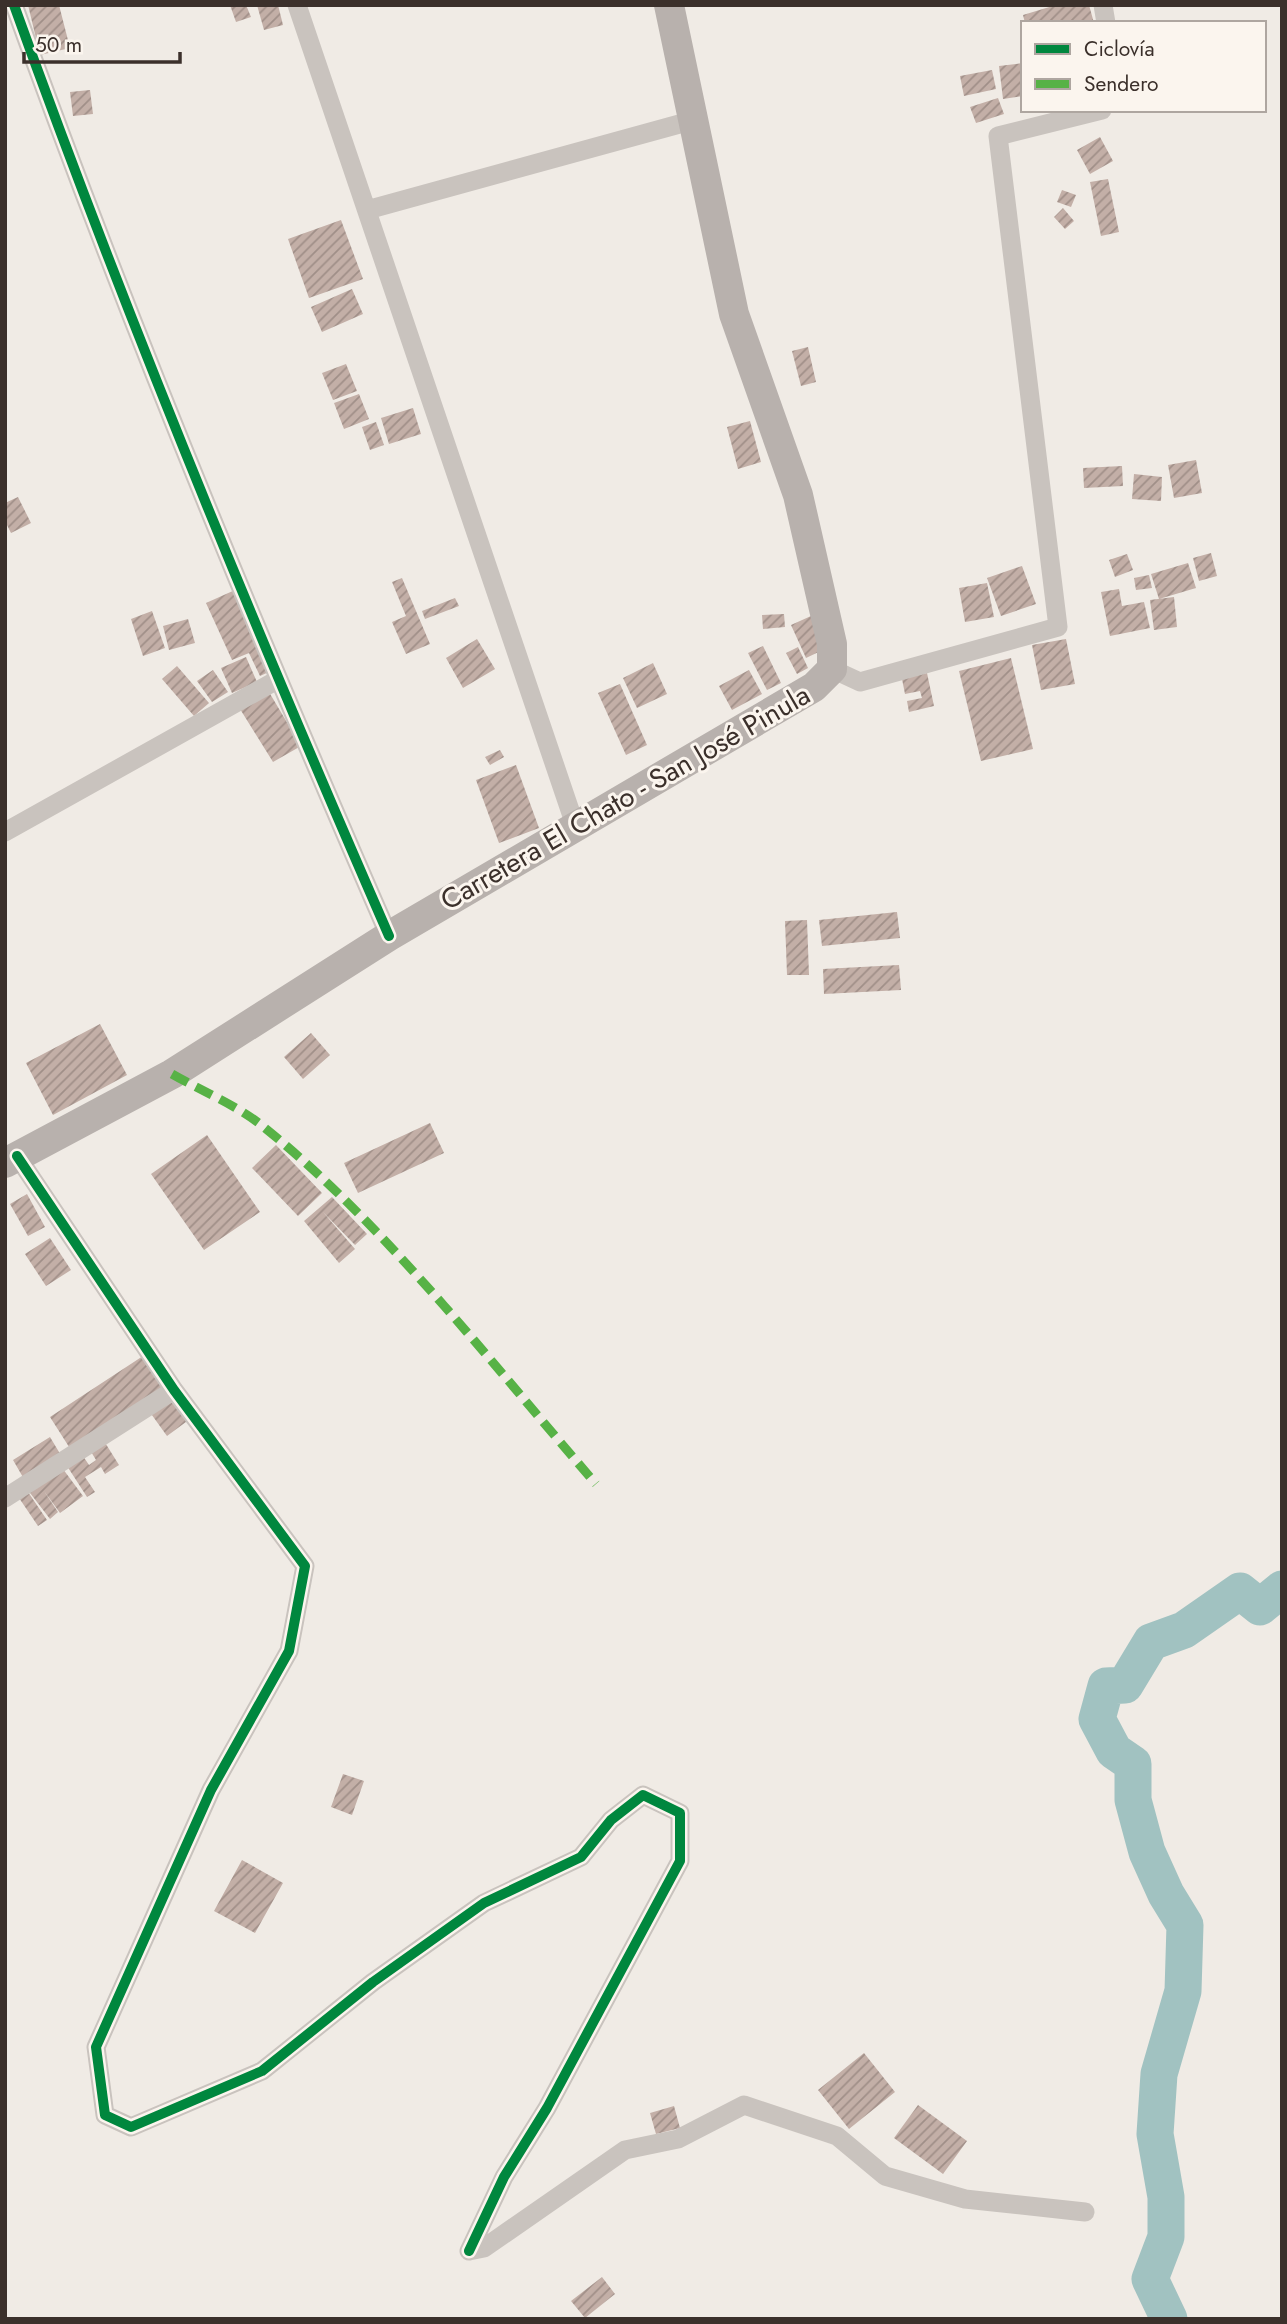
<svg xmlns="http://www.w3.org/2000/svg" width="1287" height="2324" viewBox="0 0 1287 2324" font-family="Jost,sans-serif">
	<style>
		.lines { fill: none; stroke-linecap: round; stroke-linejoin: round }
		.river { stroke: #a1c2c1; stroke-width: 37 }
		.building { fill: url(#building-hatch) }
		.street { stroke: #c9c3be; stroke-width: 19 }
		.primary { stroke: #b8b1ad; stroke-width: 30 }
		.quiet { stroke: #57b246; stroke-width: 9; stroke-dasharray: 18 9; stroke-linecap: butt }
		.cycleway-casing { stroke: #fbf5ee; stroke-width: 15 }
		.cycleway { stroke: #00873e; stroke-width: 10 }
		.labels { text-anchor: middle; stroke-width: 6; stroke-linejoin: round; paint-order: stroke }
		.street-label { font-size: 28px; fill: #3b302b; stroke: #fbf5ee }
	</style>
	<defs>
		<pattern id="building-hatch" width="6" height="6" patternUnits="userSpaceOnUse" patternTransform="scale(1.75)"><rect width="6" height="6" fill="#c3afa7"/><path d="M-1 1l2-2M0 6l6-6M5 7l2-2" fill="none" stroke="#a08f88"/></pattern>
	</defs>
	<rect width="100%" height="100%" fill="#f0ebe5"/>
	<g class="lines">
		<!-- river -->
		<path class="river" d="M1169 2319 1150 2279 1166 2237V2197L1155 2134 1159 2074 1183 1991 1185 1925 1166 1894 1147 1852 1133 1800V1764L1114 1751 1097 1719 1106 1686 1125 1685 1151 1642 1184 1630 1240 1591 1260 1607 1282 1589"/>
	</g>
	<!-- building -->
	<path class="building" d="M28 5H59L70 48 40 55Z
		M230 5H246L251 17 236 22Z
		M257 5H278L283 25 264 30Z
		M1056 5H1089L1094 23H1025L1023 15Z
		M1023 63V96L1003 99 999 66Z
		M992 70 996 89 964 96 960 76Z
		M90 90 93 114 73 116 70 92Z
		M998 98 1004 114 976 123 970 107Z
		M1100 137 1113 161 1090 174 1077 150Z
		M1108 179 1119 232 1101 236 1090 182Z
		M1062 190 1076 195 1071 207 1057 202Z
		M1063 208 1074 221 1065 229 1054 217Z
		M341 220 363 279 309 298 288 239Z
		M352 289 363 314 322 332 311 307Z
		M808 347 816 382 801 386 792 351Z
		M346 364 357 391 333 400 322 373Z
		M359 394 369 419 344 429 334 403Z
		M413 408 421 434 389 444 381 418Z
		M750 421 761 462 738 469 727 427Z
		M376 422 384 445 370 450 362 427Z
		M1196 460 1202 493 1174 498 1168 465Z
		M1122 466 1123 486 1084 488 1083 468Z
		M1134 474 1162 477 1161 501 1132 499Z
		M18 497 31 523 11 533 5 521V503Z
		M1211 553 1217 576 1199 581 1193 558Z
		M1127 554 1133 570 1115 577 1109 560Z
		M1188 563 1196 588 1159 599 1151 574Z
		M1022 566 1036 604 1001 616 987 578Z
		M1149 575 1152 588 1136 590 1134 578Z
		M402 578 430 644 406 654 392 622 406 616 392 582Z
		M987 583 994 617 965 622 959 588Z
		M1119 589 1122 606 1144 602 1150 628 1110 636 1101 592Z
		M235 590 271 671 260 676 249 653 232 660 206 603Z
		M1174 597 1177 627 1154 630 1150 600Z
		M455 598 459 606 425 619 422 611Z
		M152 611 165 648 143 656 131 619Z
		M784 614 785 627 763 629 762 615Z
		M811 616 827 648 806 658 791 625Z
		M188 619 195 643 169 650 163 626Z
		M477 639 495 669 463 688 446 658Z
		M1066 639 1075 684 1041 690 1032 645Z
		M763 646 781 683 767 690 748 653Z
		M798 647 808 668 797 674 786 653Z
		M246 657 257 682 232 693 221 668Z
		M1011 658 1033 749 981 761 959 671Z
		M653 663 667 694 637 708 623 678Z
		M177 666 209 703 194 716 162 679Z
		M213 670 228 692 212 702 197 681Z
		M749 670 762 694 732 710 719 686Z
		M927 673 934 706 909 712 907 701 922 698 920 691 905 694 902 679Z
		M620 684 647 745 626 755 598 693Z
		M269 692 301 746 273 762 240 709Z
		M500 750 504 757 490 765 485 757Z
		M516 765 539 828 499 843 476 780Z
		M897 912 900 938 822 946 819 920Z
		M807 920 809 975H787L785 921Z
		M899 965 901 990 824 994 823 969Z
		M100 1024 127 1075 53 1115 26 1063Z
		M311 1033 330 1055 303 1079 284 1057Z
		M430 1123 444 1153 358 1193 344 1163Z
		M207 1135 260 1212 204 1250 151 1174Z
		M276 1145 322 1193 298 1216 252 1168Z
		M27 1194 45 1227 28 1236 10 1204Z
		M332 1197 367 1234 355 1245 323 1212 355 1249 339 1263 304 1221Z
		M50 1238 71 1270 46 1286 25 1254Z
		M143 1356 164 1389 71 1450 50 1417Z
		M172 1394 190 1419 167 1436 149 1411Z
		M50 1437 62 1457 24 1479 13 1460Z
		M104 1441 119 1465 105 1474 101 1467 85 1477 95 1492 87 1497 67 1466 83 1456 89 1465 96 1460 90 1450Z
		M60 1465 83 1496 60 1513 44 1491 58 1512 50 1519 27 1489Z
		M26 1489 47 1520 38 1526 17 1495Z
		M343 1774 364 1781 352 1815 331 1807Z
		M242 1860 283 1883 255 1933 214 1911Z
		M864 2053 895 2092 849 2129 818 2090Z
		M918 2105 967 2141 943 2174 894 2138Z
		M674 2106 680 2128 656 2134 650 2113Z
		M602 2277 615 2294 585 2318 571 2301Z"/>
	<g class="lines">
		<!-- street -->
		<path class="street" d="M14 5C127 320 255 629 389 936
			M297 5 575 825
			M1103 5 1106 23
			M367 210 694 120
			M832 669 860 682 1058 627 998 136 1102 110
			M5 832 277 680
			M17 1156 174 1390 305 1566 289 1651 211 1790 96 2047 105 2115 131 2127 262 2071 373 1982 484 1903 581 1857 611 1820 643 1795 680 1813V1861L547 2108 504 2177 469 2251
			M5 1498 174 1390
			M469 2251 484 2248 625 2150 678 2139 744 2105 837 2136 885 2176 965 2199 1085 2212"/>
		<!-- primary -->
		<path class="primary" d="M5 1163 172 1074 389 936 814 687 832 669V644L798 495 734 314 669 5"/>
		<!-- quiet -->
		<path class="quiet" d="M172 1074C200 1090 234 1104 260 1124 383 1222 493 1365 596 1484"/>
		<defs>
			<path id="cycleway" d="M14 5C127 320 255 629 389 936
				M17 1156 174 1390 305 1566 289 1651 211 1790 96 2047 105 2115 131 2127 262 2071 373 1982 484 1903 581 1857 611 1820 643 1795 680 1813V1861L547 2108 504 2177 469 2251"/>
		</defs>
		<!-- cycleway casing -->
		<use href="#cycleway" class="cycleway-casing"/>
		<!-- cycleway -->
		<use href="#cycleway" class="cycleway"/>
	</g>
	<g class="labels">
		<!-- street labels -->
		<g class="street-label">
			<text transform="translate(625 797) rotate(-30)" y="10">Carretera El Chato - San José Pinula</text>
		</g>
	</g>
	<!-- border -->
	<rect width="1287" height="2324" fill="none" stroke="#3b302b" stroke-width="14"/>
	<!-- legend -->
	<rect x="1021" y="21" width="245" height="91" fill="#fbf5ee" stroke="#aea6a0" stroke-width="2"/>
	<rect x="1035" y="44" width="35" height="10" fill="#00873e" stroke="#aea6a0" stroke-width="2"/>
	<text x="1084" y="56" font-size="21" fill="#3b302b">Ciclovía</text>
	<rect x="1035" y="79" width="35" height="10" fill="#57b246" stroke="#aea6a0" stroke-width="2"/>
	<text x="1084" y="91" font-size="21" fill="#3b302b">Sendero</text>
	<!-- scale -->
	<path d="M24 52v10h156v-10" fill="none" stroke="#3b302b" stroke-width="3.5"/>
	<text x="35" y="52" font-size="21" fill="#3b302b" stroke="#fbf5ee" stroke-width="5" paint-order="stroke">50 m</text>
</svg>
